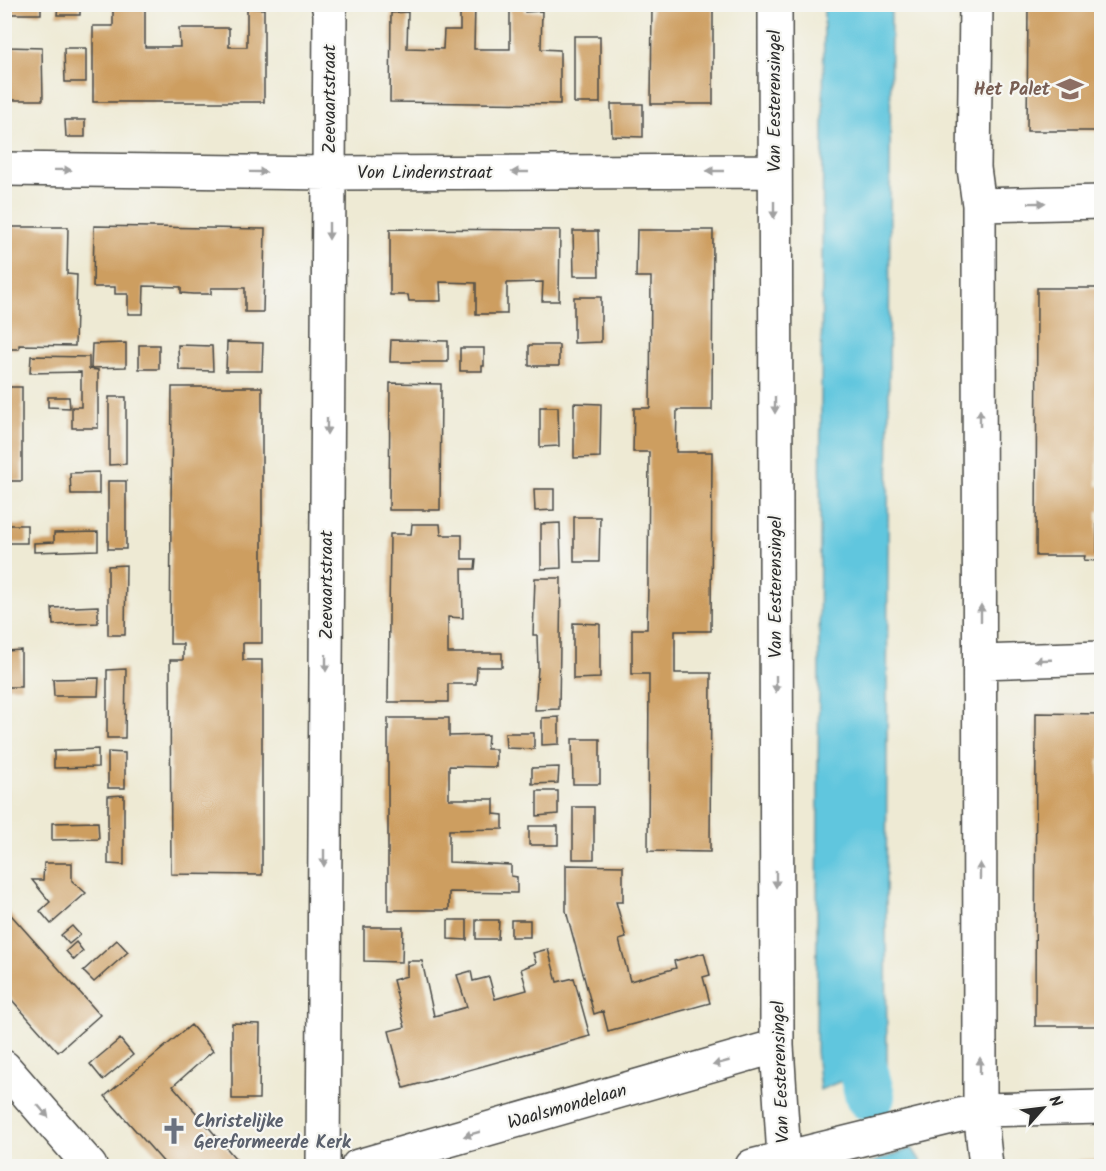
<svg xmlns="http://www.w3.org/2000/svg" width="1106" height="1171" viewBox="0 0 1106 1171" font-family="Kalam,sans-serif">
	<style>
		.water { fill: #60c6de; stroke: #467884; stroke-width: 1.5 }
		.lines { fill: none; stroke-linecap: round; stroke-linejoin: round }
		.canal { stroke: #60c6de; stroke-width: 50 }
		.building { fill: #cd9e60 }
		.minor-casing { stroke: #484844; stroke-width: 36 }
		.minor { stroke: #fff; stroke-width: 33 }
		.oneway { fill: #a0a0a0 }
		.labels { text-anchor: middle; stroke-width: 4.5; stroke-linejoin: round; paint-order: stroke }
		.education-label { font-size: 18px; font-weight: bold; fill: #785e54; stroke: #f6f6f2; text-anchor: end }
		.street-label { font-size: 18px; fill: #2b2b2b; stroke: #f6f6f2 }
		.worship-label { font-size: 18px; font-weight: bold; fill: #5b616d; stroke: #f6f6f2; text-anchor: start }
	</style>
	<rect width="100%" height="100%" fill="#f6f6f2"/>
	<filter id="ink" filterUnits="userSpaceOnUse"><feTurbulence type="fractalNoise" baseFrequency=".0167" numOctaves="2"/><feDisplacementMap in="SourceGraphic" scale="12" xChannelSelector="R" yChannelSelector="G"/><feConvolveMatrix kernelMatrix="1 2 1 2 8 2 1 2 1" color-interpolation-filters="sRGB"/></filter>
	<filter id="wash" filterUnits="userSpaceOnUse"><feTurbulence type="fractalNoise" baseFrequency=".008" numOctaves="4" result="noise"/><feDisplacementMap in="SourceGraphic" scale="24" xChannelSelector="R" yChannelSelector="G"/><feGaussianBlur stdDeviation="1.35" result="paint"/><feColorMatrix in="noise" values="0 0 0 0 0 0 0 0 0 0 0 0 0 0 0 0 0 1.4 0 .05"/><feComposite in="paint" operator="in"/></filter>
	<g filter="url(#wash)">
		<rect width="100%" height="100%" fill="#eeead4"/>
		<!-- water -->
		<path class="water" d="M824 5H891L886 921 887 1067 865 1071 820 1090 816 1051Z
			M912 1148 924 1166H863Z"/>
		<g class="lines">
			<!-- canal -->
			<path class="canal" d="M856 1006V1044L870 1096"/>
		</g>
		<g id="blocks">
			<!-- building -->
			<path class="building" d="M4 4H41V14H8V47L42 48 43 100H4Z
				M58 4H80V15H57Z
				M113 4H145V47H180L179 28H229V47H247V8L264 9V102H93V26H113Z
				M460 4H475L474 49H510V4H525V12L542 11 541 49 560 50V104L390 102 391 13 408 12 407 48 443 49 444 30H460Z
				M652 4H713V104H651Z
				M1028 4H1101V131H1027Z
				M574 36H600V103H574Z
				M64 48H86V82H65Z
				M611 104H643V137L612 136Z
				M65 120H85V137H66Z
				M94 226 265 229 263 312H245V288H211V294H193L181 293V287L144 286 143 314H128V294H115V287H93Z
				M4 227H68L67 274 77 275 75 346 19 345V349H4Z
				M390 229 560 230 559 301H542L543 282 507 283V314H476V283L440 282 441 301H409L408 295H390Z
				M637 230H713L712 410H677L676 452H712L711 631H675V673H711L710 852 648 851 649 674H632V629H647L648 585 649 452H633L634 408H650L651 277H636Z
				M573 231H598L599 276H574Z
				M1037 288H1098L1101 334H1098V423H1101V428H1098L1097 467V486H1101V511H1097V561L1084 560 1085 556H1036Z
				M574 297H601V342L574 343Z
				M391 340 448 341V362H390Z
				M227 342 263 343 262 371H226Z
				M126 343V367L91 368 92 344Z
				M139 345H159V369H139Z
				M178 345 212 346 213 371 179 370Z
				M529 345H559V366H529Z
				M460 348H484V366H482V371H460Z
				M31 356 89 357V369L98 370V428H72V407H81V372L30 373Z
				M4 370H9V387H22V481H4Z
				M390 383 441 384 440 510H389Z
				M172 387H262V643H243V660H262V875L171 874 170 660H183V644H170Z
				M48 397H69L70 408 48 407Z
				M109 397H126V464L109 465Z
				M574 403 601 404 600 457 574 458Z
				M540 407H558L559 446 540 447Z
				M99 472V494H71L70 473Z
				M108 481H126V549H108Z
				M534 489H554V510L535 511Z
				M4 505H8V525H27V543H7V651L21 650V687H7V861Z
				M574 517H600L599 562H574Z
				M560 523 561 568 541 569V524Z
				M412 524H440L441 535H462V559H476L475 569H462L463 618 448 617V653H502V667H477L476 684H448V702H388L390 534H411Z
				M98 532V550L34 552V543L54 542V533Z
				M126 565 125 635H108V566Z
				M535 578H561L559 709 535 710 538 668 537 635H533Z
				M98 606V623L53 625 52 608Z
				M573 623 600 624V678L573 679Z
				M126 669 125 738H107V670Z
				M99 678 98 696H54L53 679Z
				M1036 713 1101 714V759H1098L1101 805H1099L1097 980H1101V1024L1097 1026H1035Z
				M559 717V744L542 745V718Z
				M388 718H449V736L488 735 487 749H496V767L449 766V799H494V814L503 815V829L449 830V862L511 865V876L517 877V893L449 892V910H388Z
				M505 733H534V749L506 748Z
				M572 739H600V784H573Z
				M98 749V767L54 768V751Z
				M108 752 125 753V788H108Z
				M559 767 558 783 532 784V768Z
				M537 791H558V814L537 816Z
				M124 795V865L108 864V796Z
				M573 807H594V859H573Z
				M98 822 99 839 52 840V823Z
				M529 826H558V845H529Z
				M44 863H72V881L86 893 51 924 40 911 50 902 32 880H43Z
				M566 865 623 866V902H616L626 938 619 940 630 981 676 968 674 961 704 953 710 975 703 977 710 1003 608 1031 603 1011 594 1014 566 911Z
				M4 907 100 1015 58 1052 4 991Z
				M448 920H467V940L448 939Z
				M476 920H499L498 939H476Z
				M511 920H530V937H511Z
				M72 926 80 935 69 944 61 935Z
				M364 927H403L402 962 364 961Z
				M117 940 128 952 94 982 83 971Z
				M76 942 83 951 74 960 66 951Z
				M548 949 557 982 574 978 590 1036 404 1088 389 1031 405 1027 393 980 407 976V961H422L434 1016 467 1007 457 975 471 971 473 981 489 977 495 999 527 990 521 969 536 963 533 953Z
				M232 1023 260 1024 259 1099H232Z
				M191 1025 213 1051 173 1086 242 1166H167L105 1096Z
				M120 1039 133 1055 103 1080 90 1064Z
				M1101 1159V1166H1078V1160Z"/>
		</g>
	</g>
	<g filter="url(#ink)">
		<use href="#blocks" fill-opacity="0" stroke="#484844" stroke-width="1.5"/>
		<g class="lines">
			<defs>
				<path id="minor" d="M775 4 777 1046 784 1157 790 1166
					M976 4 974 168 979 205 980 1110 986 1166
					M4 169 329 173 774 171
					M979 205 1102 202
					M981 662 1102 658
					M4 1067 90 1166
					M323 1166 330 13 328 4
					M358 1166 777 1046
					M752 1166 980 1110 1102 1107"/>
			</defs>
			<!-- minor casing -->
			<use href="#minor" class="minor-casing"/>
			<!-- minor -->
			<use href="#minor" class="minor"/>
		</g>
		<!-- one-way arrows -->
		<defs><path id="oneway-solid" d="M-6-.8H1V-3.2L6.5 0L1 3.2V.8H-6Z" transform="scale(1.5)"/></defs>
		<g class="oneway">
			<use href="#oneway-solid" transform="translate(63 170) rotate(1)"/>
			<use href="#oneway-solid" transform="translate(715 171) rotate(180)"/>
			<use href="#oneway-solid" transform="translate(258 172) rotate(1)"/>
			<use href="#oneway-solid" transform="translate(520 172) rotate(180)"/>
			<use href="#oneway-solid" transform="translate(1037 203) rotate(-1)"/>
			<use href="#oneway-solid" transform="translate(774 210) rotate(90)"/>
			<use href="#oneway-solid" transform="translate(329 231) rotate(90)"/>
			<use href="#oneway-solid" transform="translate(775 405) rotate(90)"/>
			<use href="#oneway-solid" transform="translate(980 418) rotate(-90)"/>
			<use href="#oneway-solid" transform="translate(327 426) rotate(90)"/>
			<use href="#oneway-solid" transform="translate(981 613) rotate(-90)"/>
			<use href="#oneway-solid" transform="translate(1043 660) rotate(178)"/>
			<use href="#oneway-solid" transform="translate(326 663) rotate(90)"/>
			<use href="#oneway-solid" transform="translate(776 684) rotate(90)"/>
			<use href="#oneway-solid" transform="translate(324 858) rotate(90)"/>
			<use href="#oneway-solid" transform="translate(980 871) rotate(-90)"/>
			<use href="#oneway-solid" transform="translate(776 879) rotate(90)"/>
			<use href="#oneway-solid" transform="translate(721 1063) rotate(164)"/>
			<use href="#oneway-solid" transform="translate(980 1066) rotate(-90)"/>
			<use href="#oneway-solid" transform="translate(43 1111) rotate(49)"/>
			<use href="#oneway-solid" transform="translate(472 1134) rotate(164)"/>
		</g>
	</g>
	<!-- icons -->
	<defs>
		<symbol id="school-bare" viewBox="-9 -9 18 18"><path d="M0-5L7-2L0 1L-7-2ZM-4 1L0 2.5L4 1V4Q0 6-4 4Z" fill="#8d6e63" stroke="#f6f6f2" stroke-width="2.5" paint-order="stroke"/></symbol>
		<symbol id="church-bare" viewBox="-9 -9 18 18"><path d="M-1.2-6h2.4v3.5h3.3v2.4h-3.3V6h-2.4V-.1h-3.3v-2.4h3.3Z" fill="#6b7280" stroke="#f6f6f2" stroke-width="2.5" paint-order="stroke"/></symbol>
	</defs>
	<g fill-rule="evenodd">
		<use href="#school-bare" x="1051" y="70" width="38" height="38"/>
		<use href="#church-bare" x="155" y="1112" width="38" height="38"/>
	</g>
	<g class="labels">
		<!-- education labels -->
		<g class="education-label">
			<text x="1050" y="95">Het Palet</text>
		</g>
		<!-- street labels -->
		<g class="street-label">
			<text transform="translate(329 99) rotate(-90)" y="6">Zeevaartstraat</text>
			<text transform="translate(774 101) rotate(-90)" y="6">Van Eesterensingel</text>
			<text x="425" y="178">Von Lindernstraat</text>
			<text transform="translate(326 585) rotate(-90)" y="6">Zeevaartstraat</text>
			<text transform="translate(775 587) rotate(-90)" y="6">Van Eesterensingel</text>
			<text transform="translate(780 1072) rotate(-92)" y="6">Van Eesterensingel</text>
			<text transform="translate(567 1106) rotate(-16)" y="6">Waalsmondelaan</text>
		</g>
		<!-- worship labels -->
		<g class="worship-label">
			<text x="194" y="1127">Christelijke<tspan x="194" dy="21">Gereformeerde Kerk</tspan></text>
		</g>
	</g>
	<!-- margin -->
	<rect width="1106" height="1171" fill="none" stroke="#f6f6f2" stroke-width="24"/>
	<!-- north arrow -->
	<g transform="translate(1043 1108) rotate(62)" stroke="#f6f6f2" stroke-width="4.5" paint-order="stroke">
	<path d="M0-4.5L10 22L0 15L-10 22Z" fill="#2b2b2b"/>
	<text y="-9" font-size="16" font-weight="bold" text-anchor="middle" fill="#2b2b2b">N</text>
	</g>
</svg>
